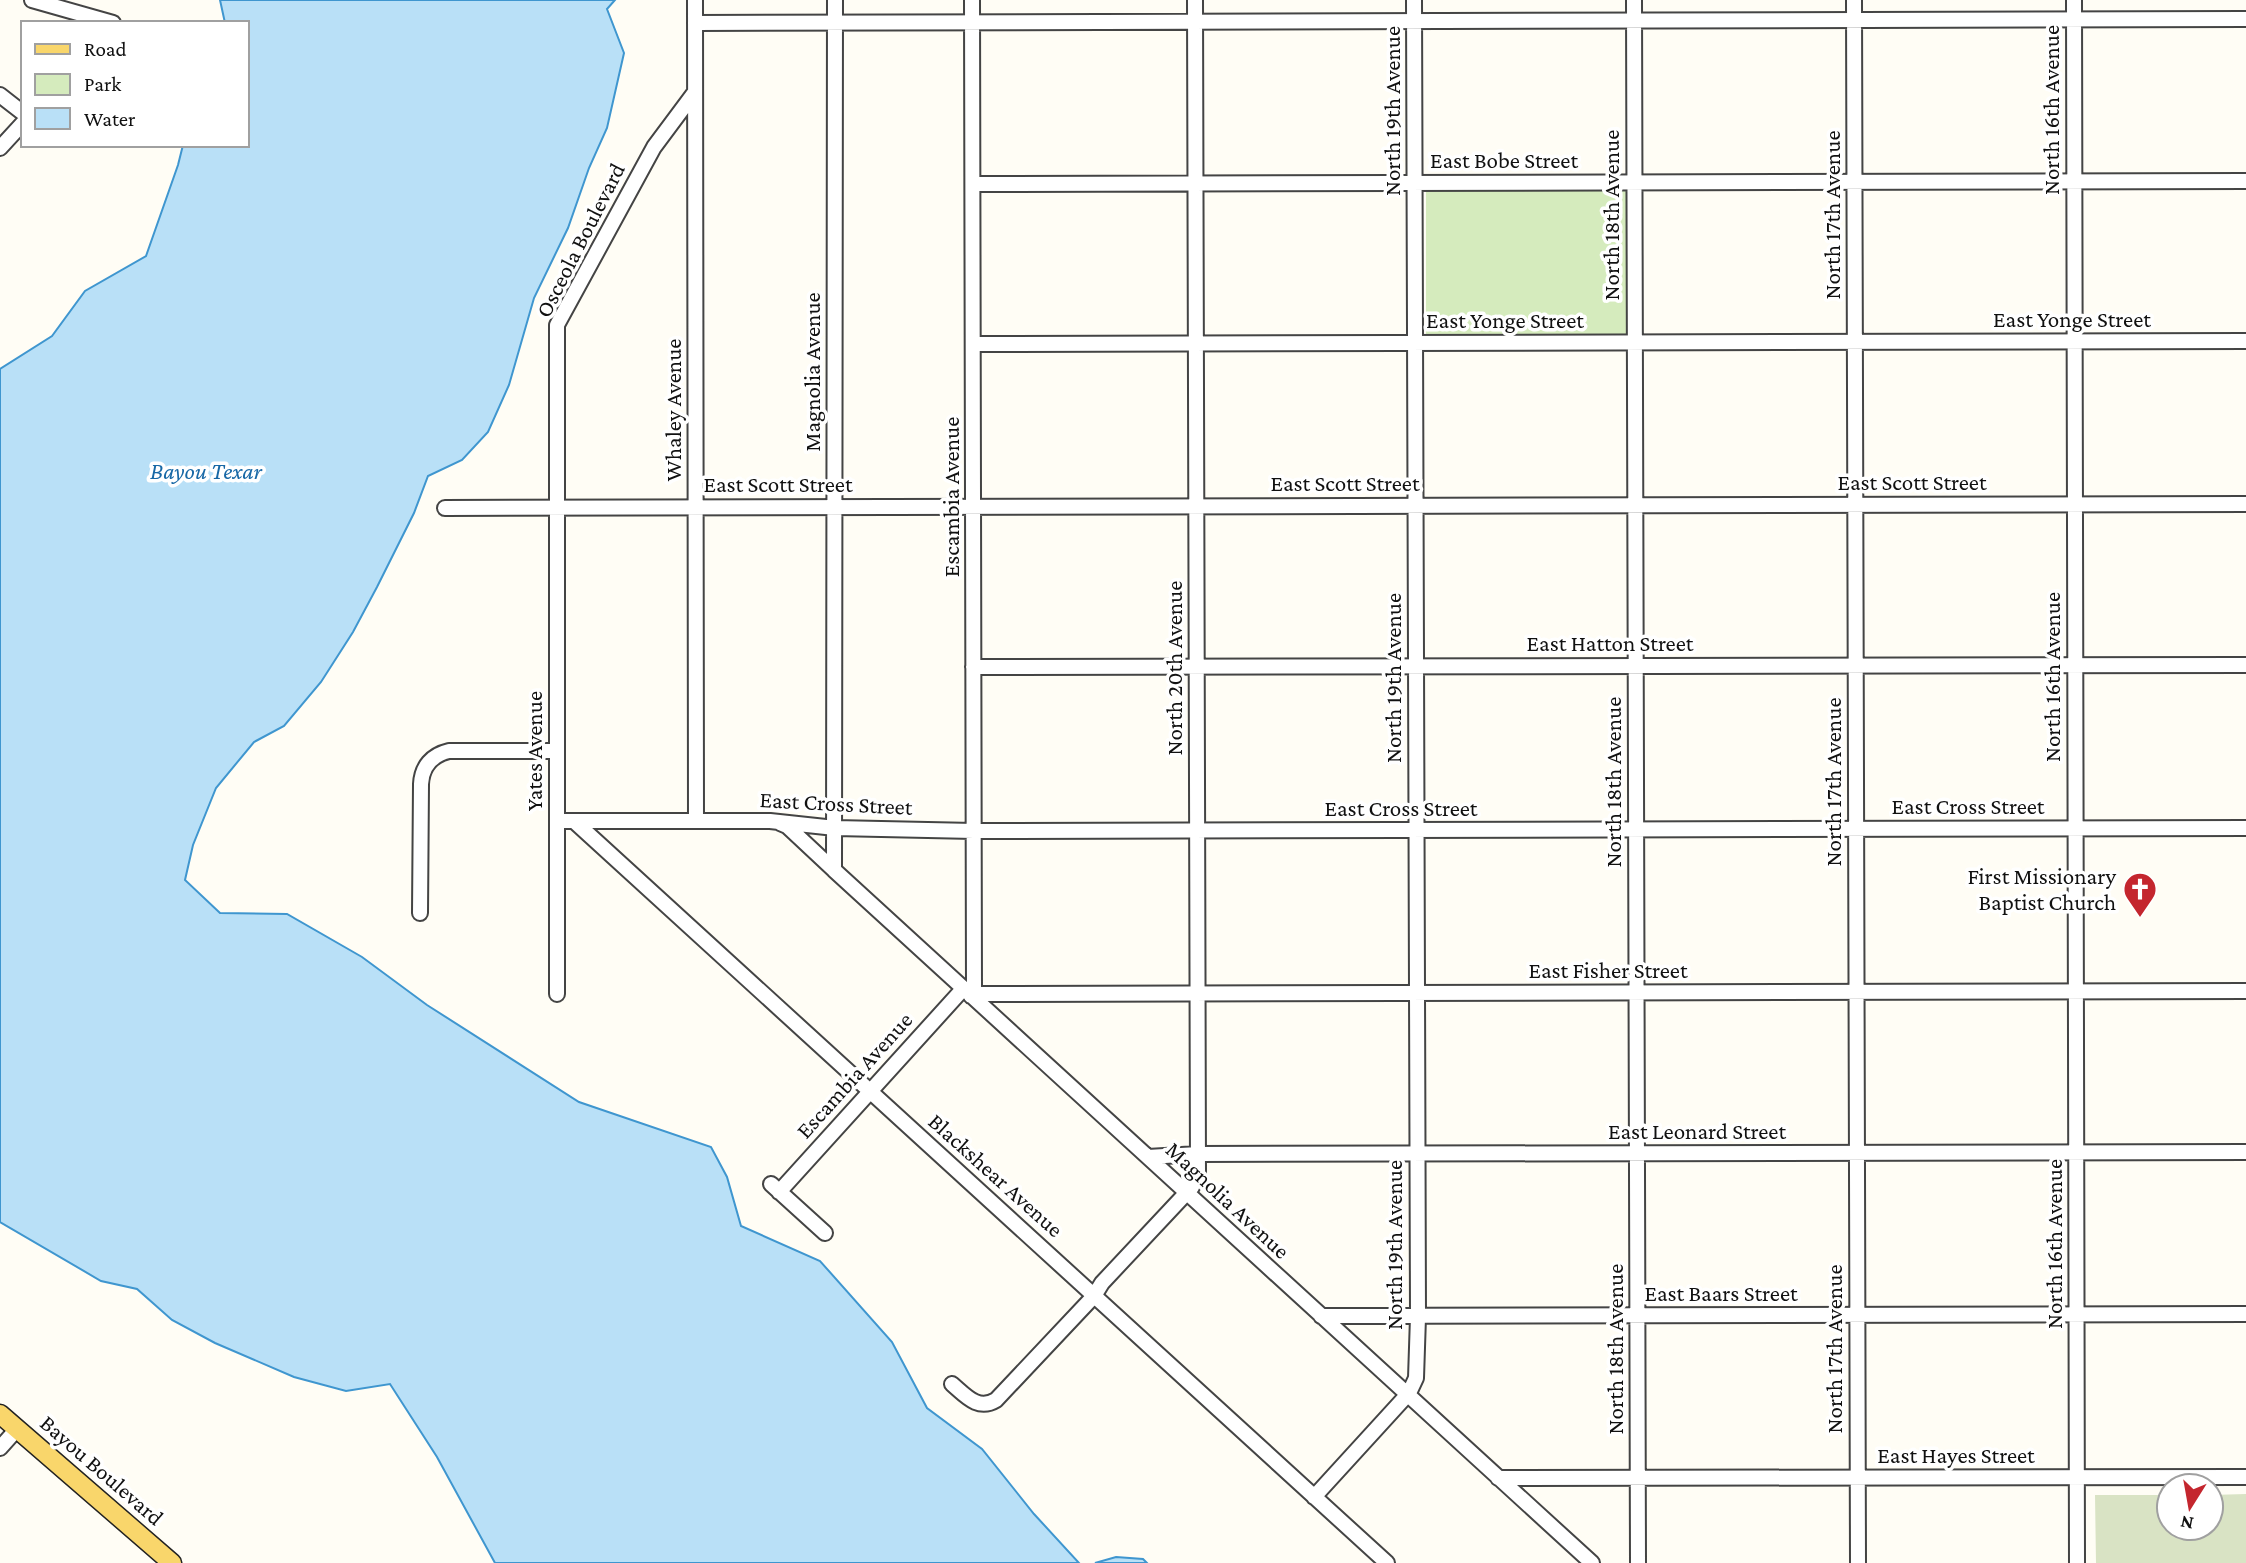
<svg xmlns="http://www.w3.org/2000/svg" width="2246" height="1563" viewBox="0 0 2246 1563" font-family="'Crimson Pro',serif">
	<style>
		.green { fill: #d5ebbd }
		.cemetery { fill: #d9e3c4 }
		.water { fill: #b9e0f7; stroke: #3f96cf; stroke-width: 2 }
		.lines { fill: none; stroke-linecap: round; stroke-linejoin: round }
		.minor-casing { stroke: #444; stroke-width: 18 }
		.major-casing { stroke: #222; stroke-width: 21 }
		.minor { stroke: #fff; stroke-width: 14 }
		.major { stroke: #f9d66b; stroke-width: 18 }
		.labels { text-anchor: middle; stroke-width: 7; stroke-linejoin: round; paint-order: stroke }
		.street-label { font-size: 23px; fill: #111; stroke: #fff }
		.poi-label { font-size: 23px; fill: #111; stroke: #fff; text-anchor: end }
		.water-label { font-size: 24px; font-style: italic; fill: #1768a6; stroke: #fff }
	</style>
	<rect width="100%" height="100%" fill="#fffdf5"/>
	<!-- green -->
	<path class="green" d="M1629 190 1630 337 1426 335V191Z"/>
	<!-- cemetery -->
	<path class="cemetery" d="M2246 1494V1563H2096L2095 1495H2169V1528H2211V1495Z"/>
	<!-- water -->
	<path class="water" d="M220 0H615L607 9 624 53 607 128 589 168 568 228 534 298 509 385 488 432 462 460 428 476 414 513 377 587 353 632 321 682 284 726 254 742 216 788 193 845 185 880 220 913 287 914 362 957 427 1005 579 1102 711 1147 727 1177 741 1226 820 1261 892 1342 927 1408 982 1449 1034 1514 1079 1563H495L437 1457 390 1384 346 1391 294 1377 215 1343 172 1320 137 1289 101 1281 0 1222V369L52 336 85 291 146 256 178 165 183 145H247V23H225Z
		M1116 1557 1143 1559 1147 1563H1095Z"/>
	<g class="lines">
		<defs>
			<path id="minor" d="M32 0 113 23
				M695 0 696 820
				M835 0 834 870 1592 1563
				M972 0 974 994
				M1634 0 1638 1563
				M1854 0 1858 1563
				M2074 0 2077 1563
				M695 23 2246 19
				M0 95 23 113
				M0 148 23 123
				M973 184 2246 181
				M973 344 2246 341
				M445 508 2246 504
				M973 667 2246 665
				M557 821H770L835 828 974 831 2246 828
				M574 821 1387 1563
				M780 823 787 826 834 870
				M420 913 421 784C422 766 432 755 449 751H557
				M557 994V325L654 147 695 92
				M971 996 974 994 2246 991
				M1148 1157 1198 1154 2246 1152
				M771 1184 825 1233
				M779 1192 963 989
				M1321 1316 2246 1314
				M952 1384C966 1396 978 1411 996 1400L1094 1296 1102 1283 1192 1187 1198 1172 1195 0
				M0 1448 17 1429
				M1498 1478 2246 1477
				M1314 1497 1409 1393 1416 1378 1418 1317 1414 0"/>
			<path id="major" d="M0 1414 172 1563"/>
		</defs>
		<!-- minor casing -->
		<use href="#minor" class="minor-casing"/>
		<!-- major casing -->
		<use href="#major" class="major-casing"/>
		<!-- minor -->
		<use href="#minor" class="minor"/>
		<!-- major -->
		<use href="#major" class="major"/>
	</g>
	<!-- icons -->
	<defs>
		<symbol id="church-pin" viewBox="-11 -11 22 30"><path d="M0 17L-7.5 6A9.5 9.5 0 1 1 7.5 6Z" fill="#c4262e" stroke="#fff"/><path d="M-1.2-6h2.4v3.5h3.3v2.4h-3.3V6h-2.4V-.1h-3.3v-2.4h3.3Z" fill="#fff"/></symbol>
	</defs>
	<g fill-rule="evenodd">
		<use href="#church-pin" x="2121" y="870" width="38" height="52"/>
	</g>
	<g class="labels">
		<!-- street labels -->
		<g class="street-label">
			<text transform="translate(2051 110) rotate(-90)" y="8">North 16th Avenue</text>
			<text transform="translate(1392 111) rotate(-90)" y="8">North 19th Avenue</text>
			<text x="1504" y="168">East Bobe Street</text>
			<text transform="translate(1611 215) rotate(-90)" y="8">North 18th Avenue</text>
			<text transform="translate(1832 215) rotate(-90)" y="8">North 17th Avenue</text>
			<text transform="translate(580 240) rotate(-63)" y="8">Osceola Boulevard</text>
			<text x="2072" y="327">East Yonge Street</text>
			<text x="1505" y="328">East Yonge Street</text>
			<text transform="translate(812 372) rotate(-90)" y="8">Magnolia Avenue</text>
			<text transform="translate(673 410) rotate(-90)" y="8">Whaley Avenue</text>
			<text x="1912" y="490">East Scott Street</text>
			<text x="1345" y="491">East Scott Street</text>
			<text x="778" y="492">East Scott Street</text>
			<text transform="translate(951 497) rotate(-90)" y="8">Escambia Avenue</text>
			<text x="1610" y="651">East Hatton Street</text>
			<text transform="translate(1174 668) rotate(-90)" y="8">North 20th Avenue</text>
			<text transform="translate(2052 677) rotate(-90)" y="8">North 16th Avenue</text>
			<text transform="translate(1393 678) rotate(-90)" y="8">North 19th Avenue</text>
			<text transform="translate(534 751) rotate(-90)" y="8">Yates Avenue</text>
			<text transform="translate(1613 782) rotate(-90)" y="8">North 18th Avenue</text>
			<text transform="translate(1833 782) rotate(-90)" y="8">North 17th Avenue</text>
			<text transform="translate(836 803) rotate(3)" y="8">East Cross Street</text>
			<text x="1968" y="814">East Cross Street</text>
			<text x="1401" y="816">East Cross Street</text>
			<text x="1608" y="978">East Fisher Street</text>
			<text transform="translate(854 1075) rotate(-48)" y="8">Escambia Avenue</text>
			<text x="1697" y="1139">East Leonard Street</text>
			<text transform="translate(996 1175) rotate(42)" y="8">Blackshear Avenue</text>
			<text transform="translate(1228 1200) rotate(43)" y="8">Magnolia Avenue</text>
			<text transform="translate(2054 1244) rotate(-90)" y="8">North 16th Avenue</text>
			<text transform="translate(1394 1245) rotate(-90)" y="8">North 19th Avenue</text>
			<text x="1721" y="1301">East Baars Street</text>
			<text transform="translate(1615 1349) rotate(-90)" y="8">North 18th Avenue</text>
			<text transform="translate(1834 1349) rotate(-90)" y="8">North 17th Avenue</text>
			<text x="1956" y="1463">East Hayes Street</text>
			<text transform="translate(102 1470) rotate(41)" y="8">Bayou Boulevard</text>
		</g>
		<!-- poi labels -->
		<g class="poi-label">
			<text x="2116" y="884">First Missionary<tspan x="2116" dy="26">Baptist Church</tspan></text>
		</g>
		<!-- water labels -->
		<g class="water-label">
			<text x="206" y="479">Bayou Texar</text>
		</g>
	</g>
	<!-- legend -->
	<rect x="21" y="21" width="228" height="126" fill="#ffffff" stroke="#a0a0a0" stroke-width="2"/>
	<rect x="35" y="44" width="35" height="10" fill="#f9d66b" stroke="#a0a0a0" stroke-width="2"/>
	<text x="84" y="56" font-size="21" fill="#111111">Road</text>
	<rect x="35" y="74" width="35" height="21" fill="#d5ebbd" stroke="#a0a0a0" stroke-width="2"/>
	<text x="84" y="91" font-size="21" fill="#111111">Park</text>
	<rect x="35" y="108" width="35" height="21" fill="#b9e0f7" stroke="#a0a0a0" stroke-width="2"/>
	<text x="84" y="126" font-size="21" fill="#111111">Water</text>
	<!-- north arrow -->
	<g transform="translate(2190 1507) rotate(191)"><circle r="33" fill="#ffffff" stroke="#a0a0a0" stroke-width="2"/>
	<path d="M0-5L12 26L0 18L-12 26Z" fill="#c4262e"/>
	<text y="-10" font-size="19" font-weight="bold" text-anchor="middle" fill="#111111">N</text>
	</g>
</svg>
